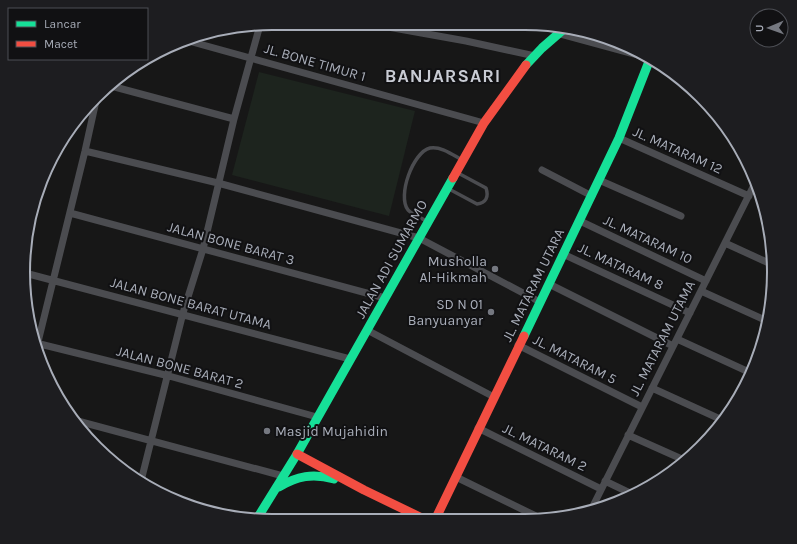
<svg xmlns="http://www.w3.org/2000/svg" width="797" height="544" viewBox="0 0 797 544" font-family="Karla,sans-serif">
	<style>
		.green { fill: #1d241e }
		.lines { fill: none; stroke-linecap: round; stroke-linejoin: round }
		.lane { stroke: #4b4c50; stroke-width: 3.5 }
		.street { stroke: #4b4c50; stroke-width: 7 }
		.fast { stroke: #16e098; stroke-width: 9 }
		.jam { stroke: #f24e42; stroke-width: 9 }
		.poi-dot { fill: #757880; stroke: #111113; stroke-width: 1.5 }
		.labels { text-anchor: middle; stroke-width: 4; stroke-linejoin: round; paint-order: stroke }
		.street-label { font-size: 14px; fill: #a8adb8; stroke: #111113 }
		.poi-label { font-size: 14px; fill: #a8adb8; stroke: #111113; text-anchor: end }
		.district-label { font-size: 18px; font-weight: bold; letter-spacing: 1px; fill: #c9ccd4; stroke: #111113 }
		.rim { fill: none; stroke: #a8adb8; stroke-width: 2 }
	</style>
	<rect width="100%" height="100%" fill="#171717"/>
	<!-- green -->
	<path class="green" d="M259 72 415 111 389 216 232 175Z"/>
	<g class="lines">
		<!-- lane -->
		<path class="lane" d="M449 189 477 204C486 203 489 197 486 188L458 173
			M427 221C421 218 413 215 408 210 397 196 413 152 430 148 441 146 453 155 462 160"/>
		<!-- street -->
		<path class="street" d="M377 25 466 41 535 56
			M557 33 649 58
			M185 40 484 123
			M111 86 234 119
			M619 138 749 196
			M85 151 218 183 419 238 540 302
			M542 170 592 196
			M599 180 681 216
			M70 213 385 298
			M580 221 706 281
			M725 243 773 265
			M563 254 690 313
			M25 273 350 359
			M549 284 673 346
			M701 291 765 320
			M367 330 494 397
			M677 339 751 373
			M36 343 169 376 317 417
			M518 345 642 407
			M37 346 85 151 96 101
			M652 388 720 419
			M74 420 283 476
			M478 428 601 489
			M628 435 684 460
			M456 477 540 518
			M141 481 183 313 203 249 234 119 260 25
			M605 481 632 494
			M592 508 756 181"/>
		<!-- fast -->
		<path class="fast" d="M526 65 542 48 565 28
			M524 336 619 138 650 59
			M279 487C297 476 313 473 334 479
			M258 517 297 454 453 178"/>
		<!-- jam -->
		<path class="jam" d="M453 178 484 123 526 65
			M297 454 364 490 424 519
			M435 520 524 336"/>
	</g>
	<!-- markers -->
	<g class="poi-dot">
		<circle cx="495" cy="269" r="4"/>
		<circle cx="491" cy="312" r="4"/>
		<circle cx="267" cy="431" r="4"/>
	</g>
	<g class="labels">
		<!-- street labels -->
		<g class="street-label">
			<text transform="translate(315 62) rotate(16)" y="5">JL. BONE TIMUR 1</text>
			<text transform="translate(678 150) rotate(24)" y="5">JL. MATARAM 12</text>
			<text transform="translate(648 239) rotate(25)" y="5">JL. MATARAM 10</text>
			<text transform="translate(231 243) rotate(15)" y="5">JALAN BONE BARAT 3</text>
			<text transform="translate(391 259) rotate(-61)" y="5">JALAN ADI SUMARMO</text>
			<text transform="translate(621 266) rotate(25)" y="5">JL. MATARAM 8</text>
			<text transform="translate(533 285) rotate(-64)" y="5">JL. MATARAM UTARA</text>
			<text transform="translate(191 303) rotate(15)" y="5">JALAN BONE BARAT UTAMA</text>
			<text transform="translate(662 338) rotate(-63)" y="5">JL. MATARAM UTAMA</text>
			<text transform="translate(575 359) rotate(27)" y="5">JL. MATARAM 5</text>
			<text transform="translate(180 367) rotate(15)" y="5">JALAN BONE BARAT 2</text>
			<text transform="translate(545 447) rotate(26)" y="5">JL. MATARAM 2</text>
		</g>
		<!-- poi labels -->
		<g class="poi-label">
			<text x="487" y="266">Musholla<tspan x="487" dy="16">Al-Hikmah</tspan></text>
			<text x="483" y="309">SD N 01<tspan x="483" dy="16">Banyuanyar</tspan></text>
			<text x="275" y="436" text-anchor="start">Masjid Mujahidin</text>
		</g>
		<!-- district labels -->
		<g class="district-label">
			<text x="443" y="82">BANJARSARI</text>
		</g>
	</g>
	<!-- crop -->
	<path d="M0 0H797V544H0ZM272 30H525A242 242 0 0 1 767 272V272A242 242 0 0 1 525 514H272A242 242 0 0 1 30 272V272A242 242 0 0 1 272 30Z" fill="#1d1d20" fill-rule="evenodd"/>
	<path class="rim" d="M272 30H525A242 242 0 0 1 767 272V272A242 242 0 0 1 525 514H272A242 242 0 0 1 30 272V272A242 242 0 0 1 272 30Z"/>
	<!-- legend -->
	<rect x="8" y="8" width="140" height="52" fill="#111113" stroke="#4d4f55"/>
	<rect x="16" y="21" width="20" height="6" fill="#16e098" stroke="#4d4f55"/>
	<text x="44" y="28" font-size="12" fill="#a8adb8">Lancar</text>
	<rect x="16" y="41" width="20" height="6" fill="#f24e42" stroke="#4d4f55"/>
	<text x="44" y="48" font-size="12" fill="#a8adb8">Macet</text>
	<!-- north arrow -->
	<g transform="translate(769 28) rotate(268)"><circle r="19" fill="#111113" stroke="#4d4f55"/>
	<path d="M0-3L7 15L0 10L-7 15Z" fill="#757880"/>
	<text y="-6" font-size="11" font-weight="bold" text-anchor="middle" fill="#a8adb8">U</text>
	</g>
</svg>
